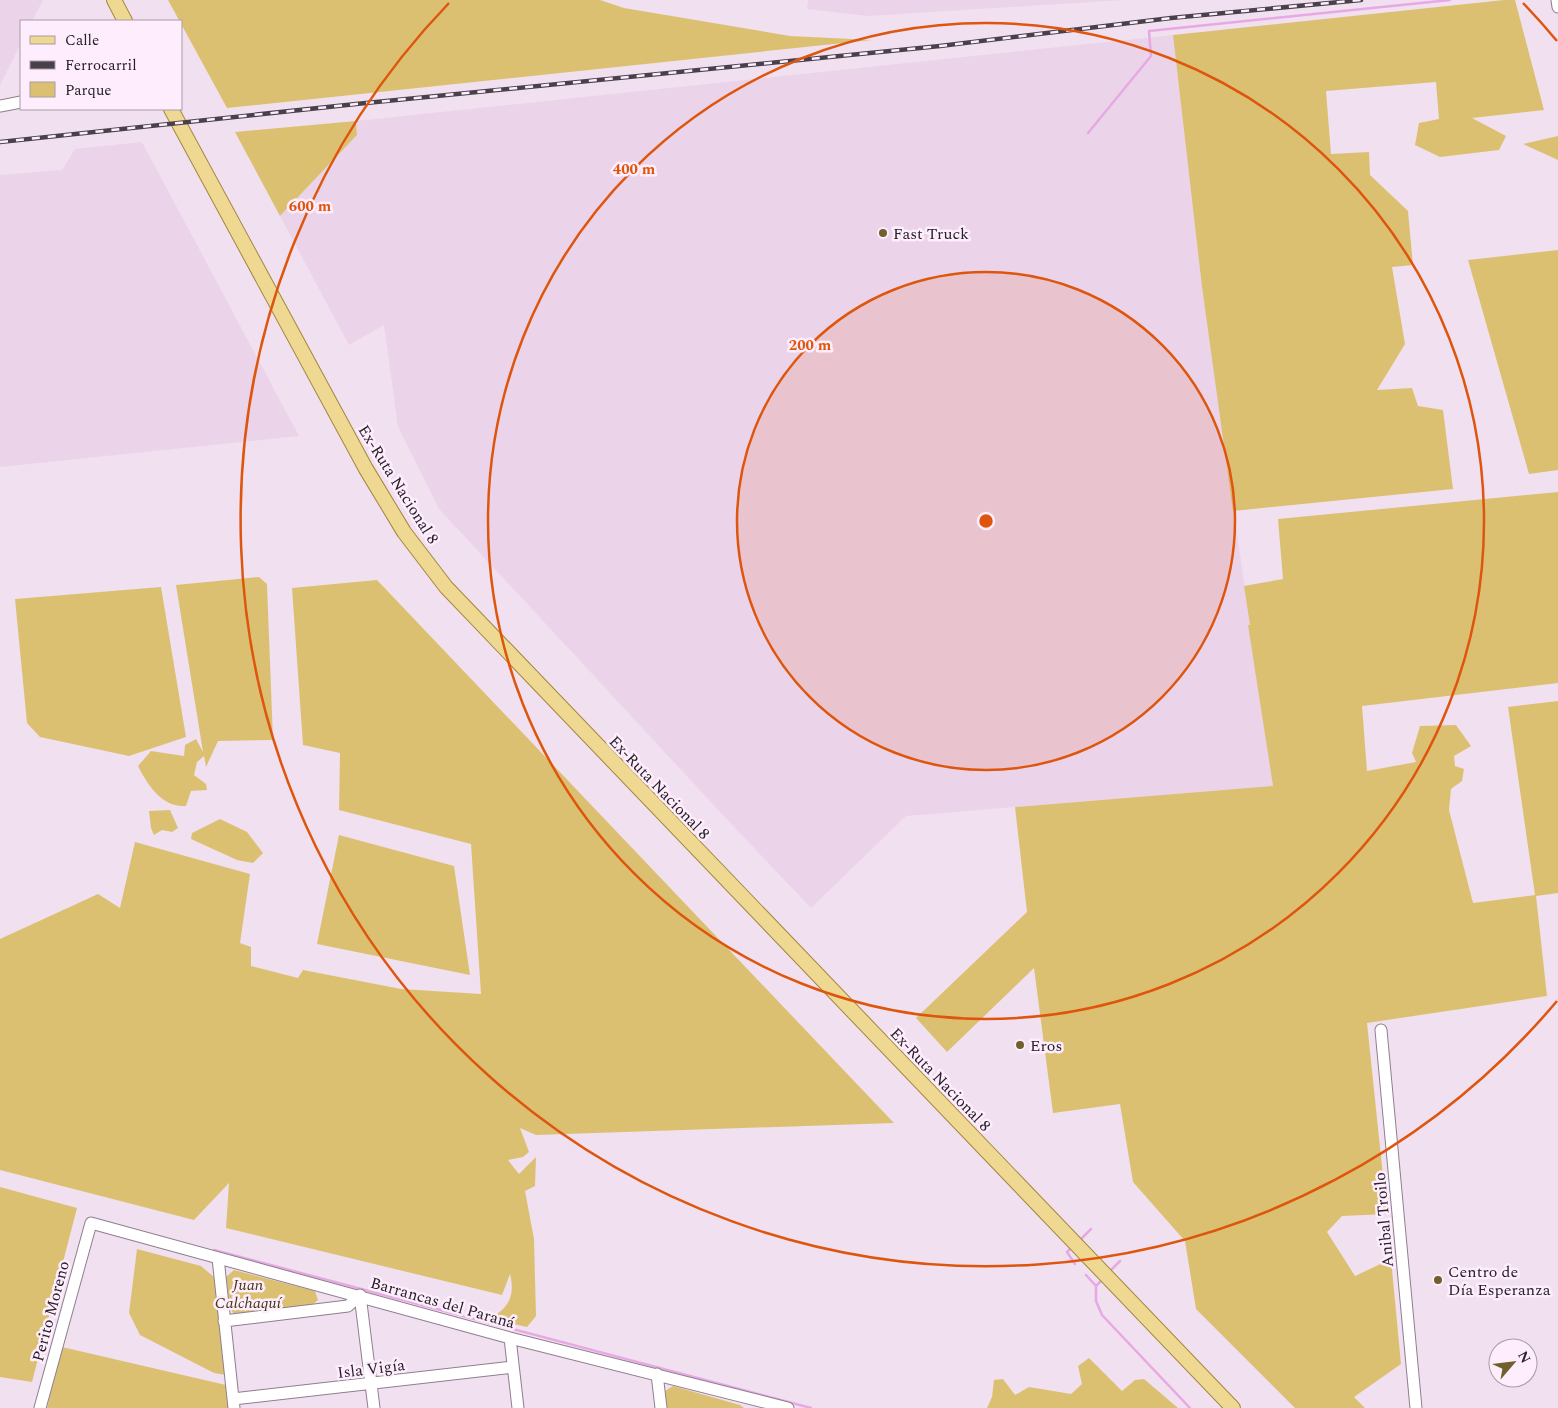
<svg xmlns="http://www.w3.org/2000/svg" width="1558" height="1408" viewBox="0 0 1558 1408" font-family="Spectral,serif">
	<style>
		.built { fill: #ebd4e9 }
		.green { fill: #dcc072 }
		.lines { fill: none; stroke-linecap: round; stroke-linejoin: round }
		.stream { stroke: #e8a8e4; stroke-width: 2.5 }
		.minor-casing { stroke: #8e7f8d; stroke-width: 13 }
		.major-casing { stroke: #a2873e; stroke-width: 16 }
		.minor { stroke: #fff; stroke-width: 11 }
		.major { stroke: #efd892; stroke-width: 14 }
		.rail-casing { stroke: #494149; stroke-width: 4.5 }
		.rail { stroke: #feedfd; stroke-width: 2.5; stroke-dasharray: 8; stroke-linecap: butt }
		.ring { fill: none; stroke: #de560d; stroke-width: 2.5 }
		.poi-dot { fill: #715f2d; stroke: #feedfd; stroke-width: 2 }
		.labels { text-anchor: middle; stroke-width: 5; stroke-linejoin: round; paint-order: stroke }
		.poi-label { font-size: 16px; fill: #272127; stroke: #feedfd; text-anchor: start }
		.street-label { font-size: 16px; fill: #272127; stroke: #feedfd }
		.park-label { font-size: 16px; font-style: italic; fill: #433713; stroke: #feedfd }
		.centre { fill: #de560d; stroke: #feedfd; stroke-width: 2.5 }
		.ring-label { font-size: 15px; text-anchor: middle; font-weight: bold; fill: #de560d; stroke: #feedfd; stroke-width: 5; stroke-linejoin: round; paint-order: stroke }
	</style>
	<rect width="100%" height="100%" fill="#f1e0f0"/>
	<!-- built -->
	<path class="built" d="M0 0H43L32 21H21V43L0 85Z
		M808 0H1124L867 16 807 9Z
		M1173 35 1202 287 1273 786 906 816 811 908 735 828 439 509 398 427 384 325 349 345 280 216 357 135 356 121Z
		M142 142 299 436 0 467V175L62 170 75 149Z"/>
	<!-- green -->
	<path class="green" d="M168 0H600L624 8 790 36 872 40 227 108Z
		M1504 0H1515L1544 110 1472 118 1506 136 1499 150 1440 157 1415 145 1419 123 1439 119 1436 82 1326 91 1331 154 1369 152 1370 175 1408 211 1413 265 1392 267 1405 344 1377 390 1412 388 1418 406 1443 410 1453 489 1233 511 1202 287 1173 35Z
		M356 121 357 135 280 216 235 132Z
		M1558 136V160L1523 144Z
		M1558 250V470L1529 474 1468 260Z
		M1558 492V683L1362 706 1367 771 1416 762 1412 753 1420 726 1456 725 1471 746 1454 756 1455 766 1464 769 1462 781 1451 789 1449 810 1473 903 1535 895 1508 707 1558 701V893L1536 896 1547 996 1367 1023 1387 1214 1342 1216 1327 1232 1355 1276 1391 1259 1401 1364 1354 1397 1365 1408H1295L1196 1309 1185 1241 1133 1182 1120 1104 1053 1113 1034 968 947 1052 916 1018 1027 912 1015 807 1273 786 1248 625H1250L1244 586 1283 579 1278 519Z
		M259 577 267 584 273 740 218 741 206 767 204 756 197 762 194 775 206 784 207 790 191 791 186 806C162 808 147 784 138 766L151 751 184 756 185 745 196 739 203 752 176 585Z
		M377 580 894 1123 536 1135 520 1128 529 1152 523 1157 508 1160 519 1174 536 1157 535 1186 525 1191 534 1239 536 1316 527 1327 505 1322 497 1314C512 1303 514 1291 510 1274L502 1295 226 1228 229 1183 194 1220 0 1170V939L98 894 120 908 135 842 250 874 240 943 251 947V966L298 978 303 970 401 989 481 994 471 844 339 810 340 753 303 745 292 588Z
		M161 587 186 737 129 756 40 737 27 723 15 599Z
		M170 810 178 828 172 832 162 830 154 835 151 828 149 811Z
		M220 819 247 832 263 853 253 863 237 860 191 839 192 833Z
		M339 835 454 866 470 975 317 944Z
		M0 1187 77 1208 32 1382 0 1377Z
		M137 1249 201 1266 214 1277 226 1375 214 1373 140 1335 129 1313Z
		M234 1270 315 1291 318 1300 312 1305 234 1314 230 1309 226 1277Z
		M62 1347 226 1385 229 1408H47Z
		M1089 1358 1122 1391 1135 1380 1144 1379 1178 1408H987L992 1397 994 1380 1003 1379 1015 1395 1029 1387 1071 1394 1082 1384 1078 1366Z
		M673 1386 740 1405 744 1408H666L665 1391Z"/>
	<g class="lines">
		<!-- stream -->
		<path class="stream" d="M1088 133 1151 56 1149 31 1450 0
			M1081 1239 1091 1229
			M1070 1249 1067 1252 1075 1264
			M214 1250 811 1408
			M1111 1270 1120 1261
			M1086 1275 1096 1286
			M1101 1281 1096 1286V1301L1102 1315 1190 1408"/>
		<defs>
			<path id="minor" d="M1557 0 1558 7
				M0 106 21 102
				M1381 1030 1416 1408
				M218 1258 234 1408
				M360 1295 374 1408
				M224 1321 348 1306 360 1295
				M510 1338 518 1408
				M657 1374 661 1408
				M233 1399 513 1367
				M40 1408 91 1223 510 1338 788 1408"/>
			<path id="major" d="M114 0 125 21
				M171 109 366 469 404 532 446 587 1233 1408"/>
		</defs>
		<!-- minor casing -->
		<use href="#minor" class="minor-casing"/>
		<!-- major casing -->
		<use href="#major" class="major-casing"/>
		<!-- minor -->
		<use href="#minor" class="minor"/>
		<!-- major -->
		<use href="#major" class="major"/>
		<defs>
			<path id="rail" d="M0 142 356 104 940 46 1171 18 1361 0"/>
		</defs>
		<!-- rail casing -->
		<use href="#rail" class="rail-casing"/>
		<!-- rail -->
		<use href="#rail" class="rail"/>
	</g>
	<!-- distance rings -->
	<circle cx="986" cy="521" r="249" fill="#de560d" fill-opacity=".12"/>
	<g class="ring">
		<circle cx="986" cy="521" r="249"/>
		<circle cx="986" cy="521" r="498"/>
		<path d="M1557 1001A746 746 0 1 1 449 3M1523 3A746 746 0 0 1 1557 41"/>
	</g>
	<!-- markers -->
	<g class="poi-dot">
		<circle cx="883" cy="233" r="5"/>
		<circle cx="1020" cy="1045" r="5"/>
		<circle cx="1438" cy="1280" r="5"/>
	</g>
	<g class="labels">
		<!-- poi labels -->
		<g class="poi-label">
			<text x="893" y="239">Fast Truck</text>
			<text x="1030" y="1051">Eros</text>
			<text x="1448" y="1277">Centro de<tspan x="1448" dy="18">Día Esperanza</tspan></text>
		</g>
		<!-- street labels -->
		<g class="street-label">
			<text transform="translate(399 484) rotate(58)" y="6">Ex-Ruta Nacional 8</text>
			<text transform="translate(660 787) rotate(46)" y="6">Ex-Ruta Nacional 8</text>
			<text transform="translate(941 1079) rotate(46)" y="6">Ex-Ruta Nacional 8</text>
			<text transform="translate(1383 1220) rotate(-95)" y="6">Anibal Troilo</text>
			<text transform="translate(443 1302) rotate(16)" y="6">Barrancas del Paraná</text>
			<text transform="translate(50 1311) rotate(-75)" y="6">Perito Moreno</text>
			<text transform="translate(371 1368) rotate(-7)" y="6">Isla Vigía</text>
		</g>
		<!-- park labels -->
		<g class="park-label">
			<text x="248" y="1290">Juan<tspan x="248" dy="18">Calchaquí</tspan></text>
		</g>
	</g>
	<circle cx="986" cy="521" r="8" class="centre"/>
	<g class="ring-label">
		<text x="634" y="174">400 m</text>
		<text x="310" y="211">600 m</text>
		<text x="810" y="350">200 m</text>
	</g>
	<!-- legend -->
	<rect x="20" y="20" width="162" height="90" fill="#feedfd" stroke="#a89ba7"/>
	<rect x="30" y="36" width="25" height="8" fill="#efd892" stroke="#a89ba7"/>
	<text x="65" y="45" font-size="15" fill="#272127">Calle</text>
	<rect x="30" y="61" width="25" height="8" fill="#494149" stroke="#a89ba7"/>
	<text x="65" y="70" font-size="15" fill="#272127">Ferrocarril</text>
	<rect x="30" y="82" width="25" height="15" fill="#dcc072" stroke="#a89ba7"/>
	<text x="65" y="95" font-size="15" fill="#272127">Parque</text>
	<!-- north arrow -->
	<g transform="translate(1513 1363) rotate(62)"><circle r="24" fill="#feedfd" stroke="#a89ba7"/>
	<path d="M0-4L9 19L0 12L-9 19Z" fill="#715f2d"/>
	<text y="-8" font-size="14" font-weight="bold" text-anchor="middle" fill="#272127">N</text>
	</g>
</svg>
